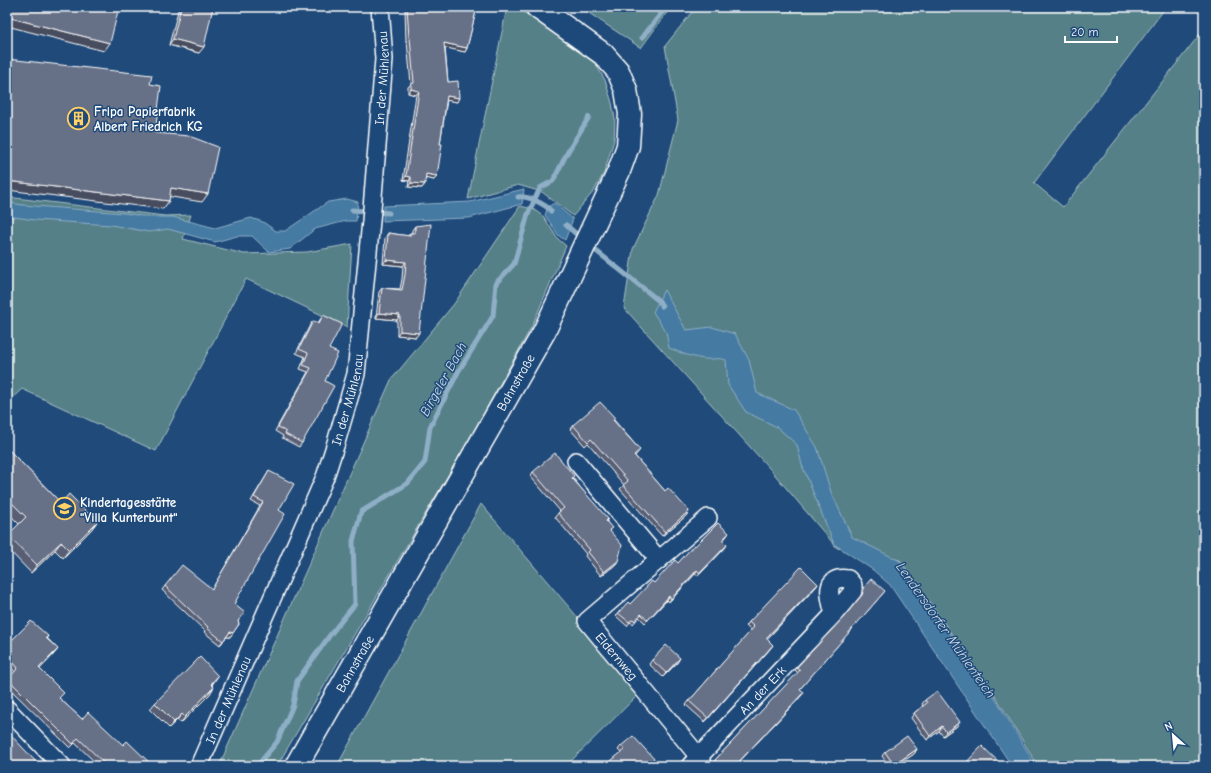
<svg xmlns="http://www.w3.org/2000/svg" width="1211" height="773" viewBox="0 0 1211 773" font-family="'Comic Neue',sans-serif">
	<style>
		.green { fill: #548088; stroke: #aac0c4 }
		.water { fill: #457aa2; stroke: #8fafc7 }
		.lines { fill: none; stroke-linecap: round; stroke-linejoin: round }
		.stream { stroke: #8fafc7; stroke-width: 5 }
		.minor-casing { stroke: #fff; stroke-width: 20 }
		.primary-casing { stroke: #fff; stroke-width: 25 }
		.minor { stroke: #1f4a7a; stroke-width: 17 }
		.primary { stroke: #1f4a7a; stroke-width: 22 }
		.wall { fill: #585f74; stroke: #fff }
		.shaded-wall { fill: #474e5e; stroke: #fff }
		.building { fill: #666f87; stroke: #fff }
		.labels { text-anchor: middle; stroke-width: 3; stroke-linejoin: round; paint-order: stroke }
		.street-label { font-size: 13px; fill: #fff; stroke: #1f4a7a }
		.poi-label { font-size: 13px; font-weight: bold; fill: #fff; stroke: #1f4a7a; text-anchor: start }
		.water-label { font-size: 14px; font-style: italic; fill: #d0dee8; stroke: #1f4a7a }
	</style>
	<rect width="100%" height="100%" fill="#1f4a7a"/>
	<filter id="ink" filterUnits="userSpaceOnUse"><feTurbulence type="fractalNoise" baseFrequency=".025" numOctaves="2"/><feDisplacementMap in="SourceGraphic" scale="8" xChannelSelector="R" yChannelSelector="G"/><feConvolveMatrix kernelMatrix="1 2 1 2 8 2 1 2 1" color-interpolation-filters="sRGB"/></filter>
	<g filter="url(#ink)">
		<!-- green -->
		<path class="green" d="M507 7H515L528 15 595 63 605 80 612 103 615 119 614 140 604 173 594 191 573 216 542 192 518 185 468 199Z
			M580 7H671L641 48Z
			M696 7H1166L1034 183 1063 207 1204 29V766H1038L999 702 900 560 837 548 770 469 624 308 633 249 659 195 678 120 665 46Z
			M7 197 165 216 191 215 183 239 244 254 307 252 352 244 347 327 246 279 156 451 22 389 7 403Z
			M520 206 533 209 544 217 557 238 566 246 532 326 474 431 277 766H219L391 380 454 304Z
			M481 504 586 627 639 694 566 766H337Z"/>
		<!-- water -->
		<path class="water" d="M524 189 522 204 469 218 383 221 384 206 470 202Z
			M347 199 358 202 356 221H346L315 229 290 249 269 252 252 236H237L215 242 168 229 149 232 111 225 35 220 7 216V202L22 205 124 213 149 217H173L215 228 251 218 263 222 276 231H285L328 202Z
			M554 203 573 219 565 240 559 236 545 215 548 207Z
			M664 290 686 330 712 327 735 334 749 360 757 393 794 410 817 447 831 492 852 537 900 561 998 703 1036 766H1012L890 585 873 570 834 544 802 465 797 445 777 427 746 412 728 385 726 360C718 357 714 360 706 359 693 358 681 353 669 348L666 332 653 312Z"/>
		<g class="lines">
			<!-- stream -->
			<path class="stream" d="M642 38 666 7
				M518 197C527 195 545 204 551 211
				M352 210 389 213
				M566 225 582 239
				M590 246 659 301 662 306
				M257 766 277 742 293 705 297 681 330 635 355 604 353 541 361 512 408 483 425 462 430 427 458 372 493 316 496 283 514 264 528 214 540 188 553 181 567 153 589 117"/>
			<defs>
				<g id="minor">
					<path d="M576 461 659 560"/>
					<path d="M7 709 62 766"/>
					<path id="s1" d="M199 766 325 477 335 446 356 374 371 221 384 59 380 7"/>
					<path id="s2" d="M690 766 834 614 853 591V585L848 579C822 575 830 599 834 614"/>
					<path d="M704 766 699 757 587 621 708 518"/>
				</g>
				<g id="primary">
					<path id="s3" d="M296 766 544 332 619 171 628 146 630 114 626 90 618 71 603 54 537 7"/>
				</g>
			</defs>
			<!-- minor casing -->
			<use href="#minor" class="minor-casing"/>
			<!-- primary casing -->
			<use href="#primary" class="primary-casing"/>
			<!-- minor -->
			<use href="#minor" class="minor"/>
			<!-- primary -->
			<use href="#primary" class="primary"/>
		</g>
		<!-- wall -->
		<path class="wall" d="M179 7H213L199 53 169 45Z
			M405 7H477L467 48 465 52 445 47 448 82 457 102 447 100 440 144 437 176 434 180 426 178 425 184 422 188 408 187 409 181 403 180 416 95 408 93V87L411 84 407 41 406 42 405 8Z
			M415 226 416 337 397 335V320L376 318 379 292 382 288 400 289 402 279 403 266 383 264 385 238 388 233 408 236 410 233H412V230Z
			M323 315 329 349 325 381 302 443 299 447 282 438 283 436 275 431 308 372 300 369 305 357 296 353 310 325 313 321 318 323Z
			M614 420 640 450 635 456 665 491 689 511 686 516 662 536 620 489 624 485 588 443 585 446 570 429 573 425Z
			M7 448 61 503 91 530 63 558 55 550 31 573 7 548V536L19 524 7 512Z
			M269 471 279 510 234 604 239 624 230 637H226L220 645 204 632 205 631 162 590 165 586 212 589 260 506 251 501Z
			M533 472 573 478 607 521 618 561 615 565 601 576 585 556 586 554 555 517 560 511 530 476Z
			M729 533 723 541 725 548 698 576 695 574 669 602 667 600 645 623 639 617 633 624 630 622 627 626 616 616 618 613 630 604 678 563 695 546Z
			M818 584 815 588 767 639 770 649 705 722 686 705 689 701 751 631 746 626 749 622Z
			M865 586 885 591 800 689 802 695 735 766H714L713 762 715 760 798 673 795 670 796 668 843 618 861 597 863 588Z
			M48 636 47 638 58 649 54 654 40 669 60 699 82 719 123 745 153 766H99L75 743 70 748 7 686V681L15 672 7 663V645Z
			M652 660 677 663 663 677 649 664Z
			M214 682 212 685 210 694 181 723 177 720 169 728 150 709 155 703Z
			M925 700 957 726 943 736 939 731 927 740 911 718 914 713 923 706 922 704Z
			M621 746 655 760 651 766H605L621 753 618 750Z
			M917 749 914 754 896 766H889L882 756 885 752Z"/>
		<!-- shaded-wall -->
		<path class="shaded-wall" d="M7 17 110 43 104 51 7 26Z
			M173 39 204 47 199 53 169 45Z
			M444 43 467 48 465 52 442 47Z
			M411 89 419 91 416 95 408 93Z
			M447 96 459 98 457 102 445 100Z
			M426 174 437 176 434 180 424 178Z
			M406 176 411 177 409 181 403 180Z
			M7 181 169 201 163 209 7 190Z
			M411 183 425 184 422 188 408 187Z
			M171 188 208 194 202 202 166 196Z
			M386 260 406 262 403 266 383 264Z
			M379 313 400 315 397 320 376 318Z
			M400 331 419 333 416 337 397 335Z
			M689 511 686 516 662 536 665 532Z
			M97 522 91 530 63 558 69 550Z
			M61 542 55 550 31 573 37 565Z
			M727 545 725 548 698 576 700 573Z
			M618 561 615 565 601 576 604 572Z
			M697 570 695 574 669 602 671 599Z
			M818 584 815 588 763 643 766 638Z
			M669 596 667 600 645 623 648 620Z
			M239 624 230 637H226L220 645 230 632Z
			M773 645 770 649 705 722 708 718Z
			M58 649 54 654 36 673 39 668Z
			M680 658 677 663 663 677 666 673Z
			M218 676 214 682 206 690 211 684Z
			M214 687 210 694 181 723 185 717Z
			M804 692 802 695 735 766Z
			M182 714 177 720 169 728 174 722Z
			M960 722 957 726 943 736 946 732Z
			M942 726 939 731 927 740 930 736Z
			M917 749 914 754 896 766H894Z"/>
		<!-- building -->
		<path class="building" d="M7 7H119L110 43 7 17Z
			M181 7H213L204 47 173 39Z
			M407 7H477L467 48 444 43 448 82 458 81 459 98 447 96 440 144H442L437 176 426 174 425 184 411 183V177L406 176 419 91 411 89V84L414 83 410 38H409Z
			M7 59 152 75 150 84 161 86 155 133 189 136 218 147 208 194 171 188 169 201 7 181Z
			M431 224 419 333 400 331V315L379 313 382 288 402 290 405 275 406 262 386 260 388 233 410 236V233H415V226Z
			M323 315 342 324 329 349 338 353 325 381 334 386 302 443 285 434 286 432 278 427 311 368 303 365 308 353 299 349 313 321 319 323Z
			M600 402 615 418 613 420 640 450 634 455 665 491 668 488 689 511 665 532 623 485 628 481 591 439 588 442 573 425Z
			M7 448 61 503 69 494 97 522 69 550 61 542 37 565 8 535 26 517 7 498Z
			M555 453 574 476 572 478 608 519 606 521 612 528 609 530 622 545 618 561 604 572 588 552 590 550 558 513 564 508 533 472Z
			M269 471 294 484 279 510 285 514 234 604 245 613 238 621 239 624 233 633 230 632 223 641 207 628 208 627 165 586 182 565 212 589 263 502 254 497Z
			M718 523 729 533 722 540 727 545 700 573 697 570 671 599 669 596 648 620 641 614 635 621 633 619 629 622 618 613 628 602 630 604 652 581 654 583 675 560 678 563 694 545 695 546Z
			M801 567 818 584 766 638 773 645 708 718 689 701 754 627 749 622Z
			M871 579 885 591 800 689 804 692 735 766H715L716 764 715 760 800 670 796 668 843 618 862 595 865 586Z
			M31 621 48 636 46 638 58 649 39 668 64 693 59 698 82 719 88 712 123 745 127 741 153 766H107L78 738 73 744 8 679 18 668 7 655V645Z
			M666 645 680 658 666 673 652 660Z
			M200 657 218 676 211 684 214 687 185 717 182 714 174 722 155 703Z
			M937 691 960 722 946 732 942 726 930 736 914 713 927 703 925 700Z
			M7 731 39 765 38 766H7Z
			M633 736 655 760 649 766H605L625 749 621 746Z
			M907 736 917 749 894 765 885 752Z
			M982 746 1003 766H963Z"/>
	</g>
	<!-- icons -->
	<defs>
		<symbol id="building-ring" viewBox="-11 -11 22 22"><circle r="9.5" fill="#1f4a7a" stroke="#ffd166" stroke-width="1.5"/><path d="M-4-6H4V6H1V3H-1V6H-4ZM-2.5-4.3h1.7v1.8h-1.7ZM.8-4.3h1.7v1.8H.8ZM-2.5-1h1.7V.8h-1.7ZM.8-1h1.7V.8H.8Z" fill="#ffd166"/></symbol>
		<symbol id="school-ring" viewBox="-11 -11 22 22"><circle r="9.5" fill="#1f4a7a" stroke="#ffd166" stroke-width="1.5"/><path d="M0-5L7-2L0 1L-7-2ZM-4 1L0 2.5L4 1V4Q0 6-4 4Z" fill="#ffd166"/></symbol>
	</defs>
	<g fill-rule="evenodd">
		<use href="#building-ring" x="66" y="106" width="25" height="25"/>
		<use href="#school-ring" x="52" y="496" width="25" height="25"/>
	</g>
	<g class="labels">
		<!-- street labels -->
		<g class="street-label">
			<text dy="5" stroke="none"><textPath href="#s1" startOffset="720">In der Mühlenau</textPath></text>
			<text dy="5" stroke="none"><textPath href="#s3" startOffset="442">Bahnstraße</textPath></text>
			<text dy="5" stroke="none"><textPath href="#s1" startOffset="396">In der Mühlenau</textPath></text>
			<text transform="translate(617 656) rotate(50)" y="5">Eldernweg</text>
			<text dy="5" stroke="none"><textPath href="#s3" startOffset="118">Bahnstraße</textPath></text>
			<text dy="5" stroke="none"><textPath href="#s2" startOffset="105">An der Erk</textPath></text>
			<text dy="5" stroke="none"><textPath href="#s1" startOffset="72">In der Mühlenau</textPath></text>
		</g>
		<!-- poi labels -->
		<g class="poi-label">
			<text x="94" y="116">Fripa Papierfabrik<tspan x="94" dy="15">Albert Friedrich KG</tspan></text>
			<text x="80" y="507">Kindertagesstätte<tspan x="80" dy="15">"Villa Kunterbunt"</tspan></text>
		</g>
		<!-- water labels -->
		<g class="water-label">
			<text transform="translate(443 379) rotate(-61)" y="5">Birgeler Bach</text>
			<text transform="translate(946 630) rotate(55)" y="5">Lendersdorfer Mühlenteich</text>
		</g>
	</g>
	<!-- margin -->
	<rect width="1211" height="773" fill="none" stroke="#1f4a7a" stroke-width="24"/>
	<rect x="12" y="12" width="1187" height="749" fill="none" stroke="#fff" stroke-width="1.5" filter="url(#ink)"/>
	<!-- north arrow -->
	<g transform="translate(1173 735) rotate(333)" stroke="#1f4a7a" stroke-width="3" paint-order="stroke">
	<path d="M0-3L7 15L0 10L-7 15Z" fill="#ffffff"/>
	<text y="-6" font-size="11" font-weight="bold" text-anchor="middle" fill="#ffffff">N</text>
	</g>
	<!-- scale -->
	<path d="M1065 36v6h52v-6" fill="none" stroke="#ffffff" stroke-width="2"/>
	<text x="1071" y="36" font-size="12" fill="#ffffff" stroke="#1f4a7a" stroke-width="3" paint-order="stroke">20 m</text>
</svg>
